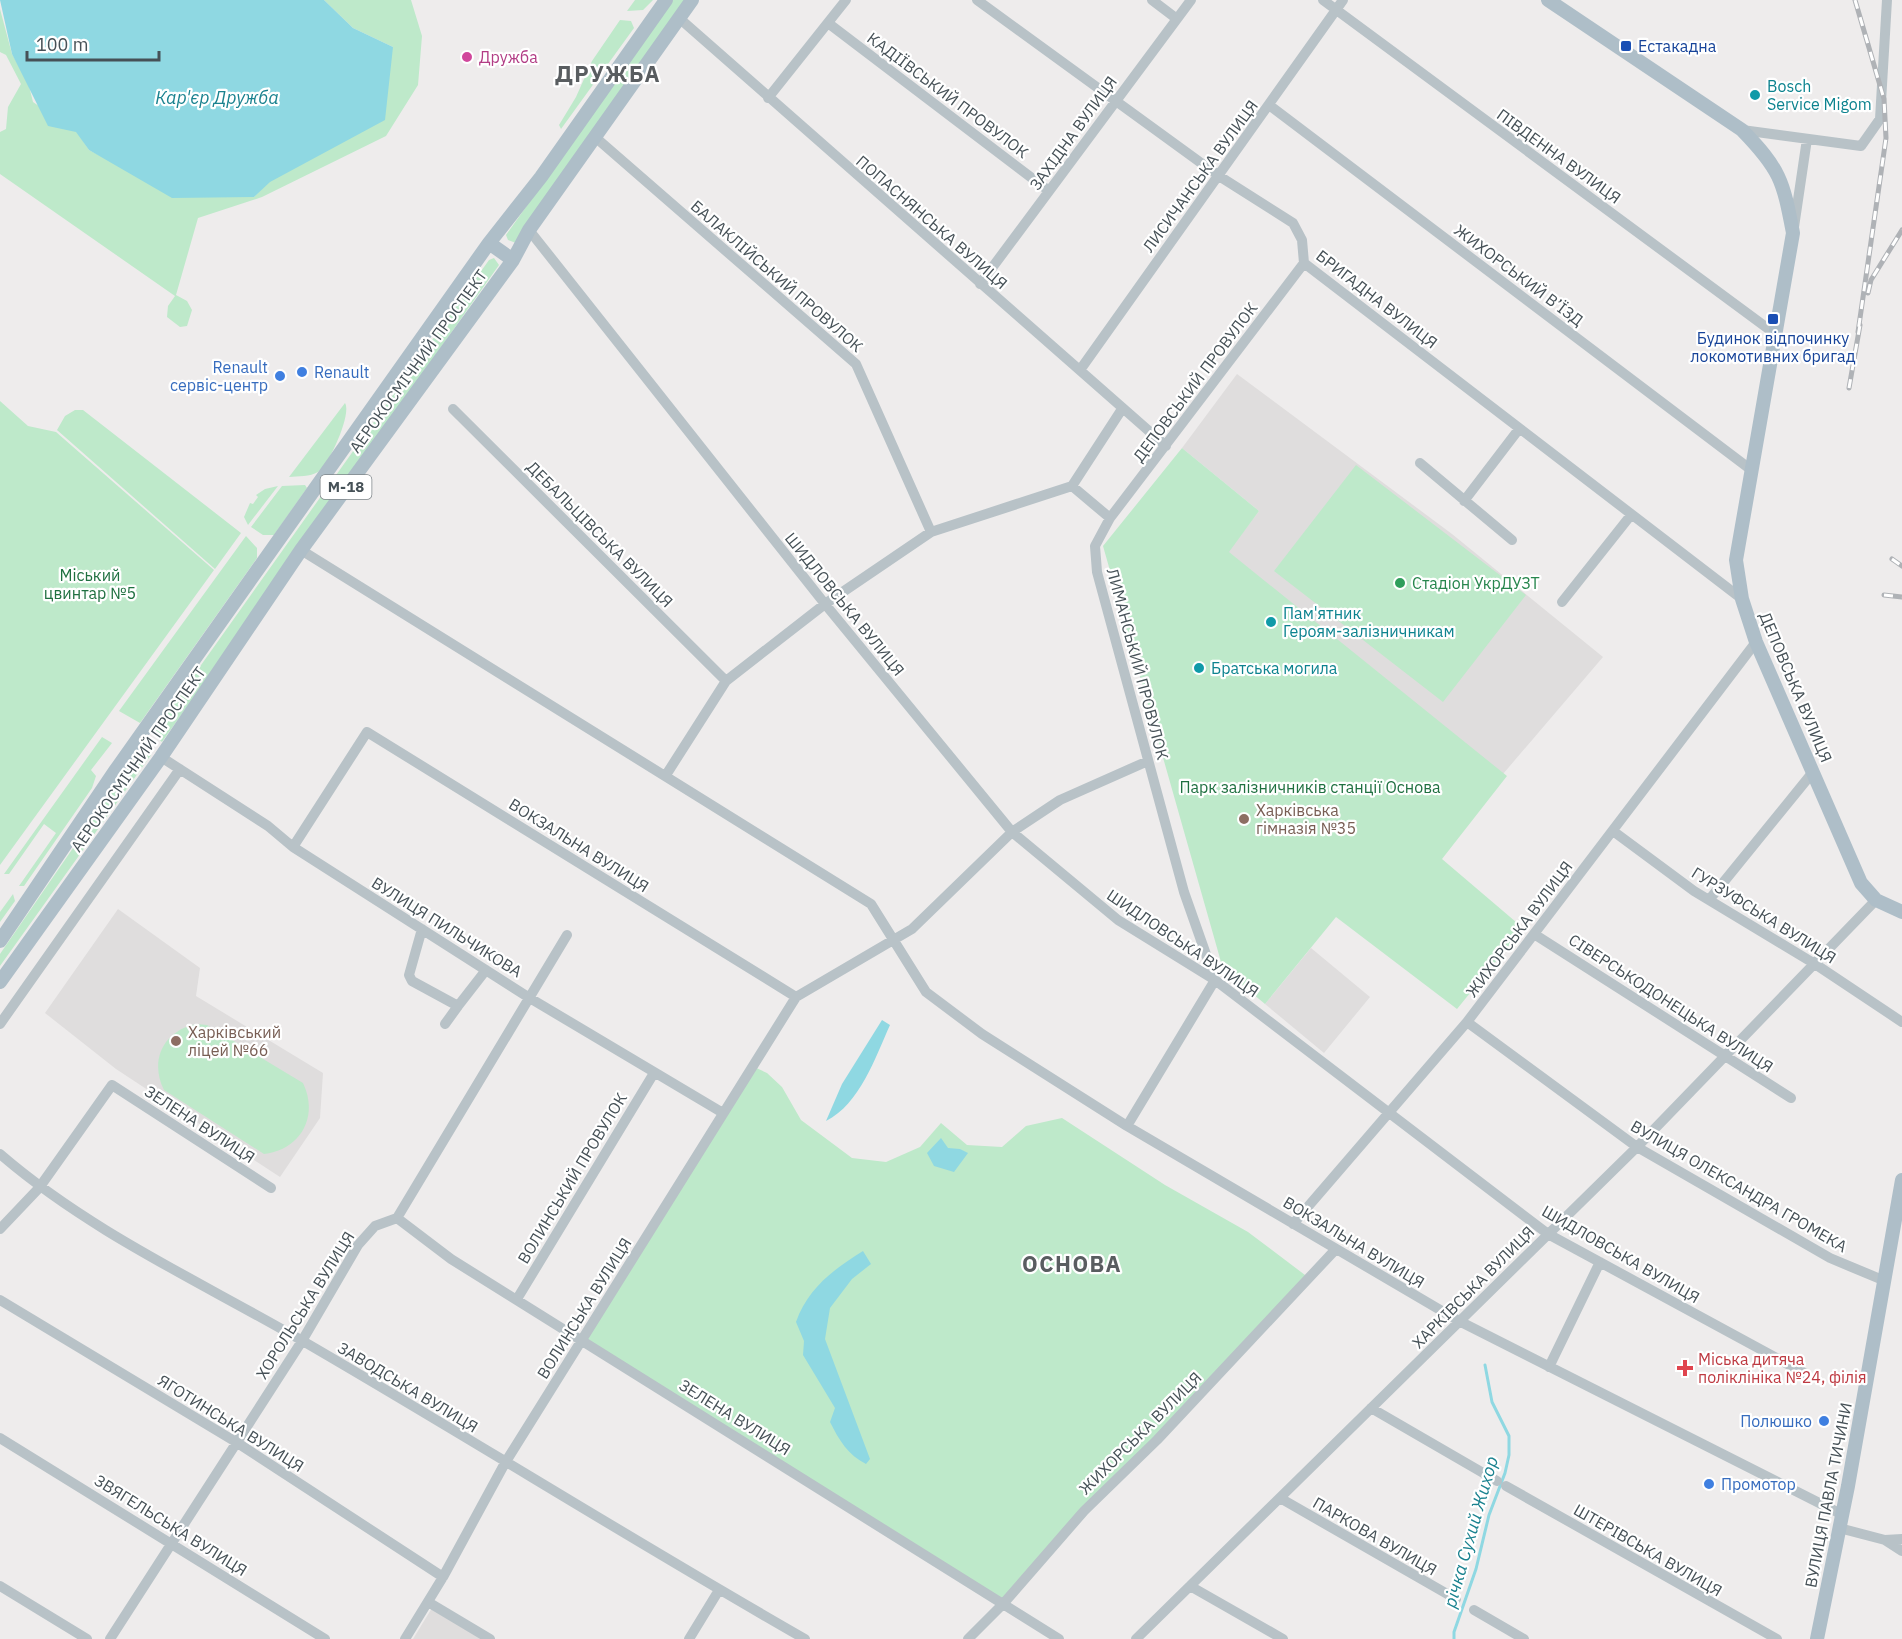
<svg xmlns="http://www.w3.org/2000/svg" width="1902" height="1639" viewBox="0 0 1902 1639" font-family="'IBM Plex Sans',sans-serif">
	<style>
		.education { fill: #dfdddd }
		.green { fill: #bee9ca }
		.water { fill: #8fd8e2 }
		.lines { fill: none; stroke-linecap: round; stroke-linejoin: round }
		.stream { stroke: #8fd8e2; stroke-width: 3 }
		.minor { stroke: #b8c2c7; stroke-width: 10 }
		.major { stroke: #aebec8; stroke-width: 14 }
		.rail-casing { stroke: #afb2b6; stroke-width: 5 }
		.rail { stroke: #fff; stroke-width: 3; stroke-dasharray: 9; stroke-linecap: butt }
		.transit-dot { fill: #1a4fb4; stroke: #fff; stroke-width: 2 }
		.hotel-dot { fill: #d1479c; stroke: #fff; stroke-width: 2 }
		.culture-dot { fill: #0f9aa8; stroke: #fff; stroke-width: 2 }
		.shop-dot { fill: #3f7fe0; stroke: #fff; stroke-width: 2 }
		.leisure-dot { fill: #2e9e5b; stroke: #fff; stroke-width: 2 }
		.education-dot { fill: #8d6e63; stroke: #fff; stroke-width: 2 }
		.health-dot { fill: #e0444e; stroke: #fff; stroke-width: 2 }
		.labels { text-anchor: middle; stroke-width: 4.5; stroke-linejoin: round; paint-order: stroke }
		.shield { fill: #fff; stroke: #7e8589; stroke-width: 1.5 }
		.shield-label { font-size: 15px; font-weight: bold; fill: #465157 }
		.transit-label { font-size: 16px; fill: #164399; stroke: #fff; text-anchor: start }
		.hotel-label { font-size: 16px; fill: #b23c85; stroke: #fff; text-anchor: start }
		.culture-label { font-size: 16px; fill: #0d838f; stroke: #fff; text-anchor: start }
		.street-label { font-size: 16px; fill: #465157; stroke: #fff }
		.shop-label { font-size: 16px; fill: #366cbe; stroke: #fff; text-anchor: end }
		.park-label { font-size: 16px; fill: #1f7040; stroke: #fff }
		.leisure-label { font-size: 16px; fill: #27864d; stroke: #fff; text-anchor: start }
		.education-label { font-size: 16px; fill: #785e54; stroke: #fff; text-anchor: start }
		.health-label { font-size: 16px; fill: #be3a42; stroke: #fff; text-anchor: start }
		.water-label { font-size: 18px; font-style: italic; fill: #1a828f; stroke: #fff }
		.district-label { font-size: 22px; font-weight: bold; letter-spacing: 1.5px; fill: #595d60; stroke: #fff }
	</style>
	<rect width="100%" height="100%" fill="#eeecec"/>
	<!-- education -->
	<path class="education" d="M1237 374 1452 534 1603 657 1503 774 1228 552 1259 511 1182 448Z
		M118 909 200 968 196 996 323 1073 320 1118 280 1177 116 1069 45 1013Z
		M1311 948 1370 997 1324 1053 1265 1004Z
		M432 1608 483 1639H413Z"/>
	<!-- green -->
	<path class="green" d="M324 0H411L422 36 418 85 386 136 262 197 198 218 176 295 187 301 192 310 187 326 180 327 167 317 168 306 175 296 0 174V132L6 129 8 107 21 84 6 55 0 52V9L12 54 28 82 33 102 77 132 89 150 118 165 254 197 393 47 353 28Z
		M635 0H653L643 10 627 11Z
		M673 0H687L516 243 508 240 506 235Z
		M620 20 631 21 634 28 561 129 559 125 576 97 592 61Z
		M494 258 499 265 162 742 152 734 489 260Z
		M0 401 28 426 56 432 214 570 0 865Z
		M345 403C352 414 329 465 318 472 310 477 298 476 289 477Z
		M75 410H83L241 533 215 569 57 430 65 416Z
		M1182 448 1259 511 1229 552 1507 776 1442 859 1523 928 1457 1009 1336 917 1265 1004 1223 969 1103 546Z
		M1356 465 1526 595 1443 702 1274 571Z
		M305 485 307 488 274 535H263L251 527 282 486Z
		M278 486 248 525 244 517 250 503 253 504 258 497 256 495 265 489Z
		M246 536 257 548V558L140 723 119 711Z
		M102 737 112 743 91 770 96 776 92 788 24 886H19L56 833 44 824 9 874H4Z
		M142 748 151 755 0 966V954Z
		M13 894 15 901 0 922V912Z
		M197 1024 207 1025 303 1083C319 1116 301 1150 264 1154L164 1090C149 1060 164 1030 197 1024Z
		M752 1066 767 1073 782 1087 801 1120 852 1158 886 1162 920 1147 941 1123 967 1145 1002 1147 1026 1126 1062 1118 1165 1185 1248 1232 1309 1278 1003 1604 583 1340Z"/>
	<!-- water -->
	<path class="water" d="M0 0H324L353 28 393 47 385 120 270 182 254 197 172 198 89 150 76 132 48 126 12 54Z
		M882 1020 890 1025C875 1058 860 1104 826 1121L842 1084Z
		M941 1138 948 1148 960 1149 968 1153 954 1172 934 1166 927 1153Z
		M863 1251 871 1264 852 1279 830 1308 825 1339 870 1459 866 1464C848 1455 839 1440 830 1422L835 1408 803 1355 804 1341 796 1322C808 1288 834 1269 863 1251Z"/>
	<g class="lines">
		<!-- stream -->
		<path class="stream" d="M1454 1639V1632L1476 1569 1489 1515 1505 1473 1509 1455V1436L1492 1402 1485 1365"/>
		<!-- minor -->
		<path class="minor" d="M977 0 1219 176 1293 223 1302 240 1304 263 1742 599
			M1152 0 1177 19
			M1323 0 1778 336
			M679 18 1166 446
			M828 23 1049 191
			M768 98 846 0
			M1269 105 1750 469
			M1742 130 1861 146 1880 119 1887 0
			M595 137 856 364 931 532
			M1794 227 1807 139
			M529 230 825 604 1012 832 1118 920 1215 980 1548 1234 1806 1374
			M980 284 1191 0
			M1080 370 1343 0
			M453 409 726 681
			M1420 463 1512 540
			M1072 486 1110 518 1095 546 1097 572 1184 892 1215 980 1127 1126
			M1464 501 1519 429
			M1110 518 1304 263
			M301 550 871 904 926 992 982 1034 1127 1126 1459 1321 1841 1514
			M1562 602 1631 515
			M161 757 268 826 293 847 528 997 723 1113
			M666 775 726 681 825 604 931 532 1072 486 1122 409
			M1613 831 1694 891 1815 964 1902 1022
			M293 847 367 732 796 997 912 929 1012 832 1060 800 1148 761
			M1709 900 1813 772
			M422 929 409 975 412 981 458 1006 486 970
			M1534 934 1791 1098
			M1467 1022 1637 1147 1830 1258 1885 1281
			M0 1024 180 769
			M445 1024 458 1006
			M0 1154C89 1231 199 1281 301 1340 470 1438 635 1542 805 1639
			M397 1218 451 1259 1059 1639
			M1293 1224 1467 1022 1756 642
			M0 1229 39 1188 112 1085 271 1188
			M517 1299 654 1073
			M0 1300 236 1442 443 1577
			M1549 1367 1600 1262
			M1371 1408 1497 1481
			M0 1438 325 1639
			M1506 1486 1777 1639
			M1280 1498 1456 1599
			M1839 1528 1885 1540 1902 1539
			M1885 1540 1902 1551
			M0 1586 87 1639
			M1190 1586 1283 1639
			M428 1602 490 1639
			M1474 1610 1524 1639
			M110 1639 302 1341 358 1245 375 1226 397 1218 567 935
			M405 1639 443 1577 505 1463 796 997
			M689 1639 719 1590
			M968 1639 1003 1604 1084 1511 1157 1440 1336 1249
			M1136 1639 1637 1147 1876 900"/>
		<!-- major -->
		<path class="major" d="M1548 0 1742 130C1780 169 1783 180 1793 233L1736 560 1742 599 1756 642 1861 883 1876 900 1902 912
			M489 243 513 260
			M0 941 115 771 489 243 541 177 666 0
			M0 982 161 757 301 550 513 260 529 230 692 0
			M1817 1639 1848 1486 1902 1180"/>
		<defs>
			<path id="rail" d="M1855 0 1884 99 1886 138 1858 332
				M1868 293 1871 280 1902 230
				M1849 388 1860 325
				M1892 559 1902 566
				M1884 595 1902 597"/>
		</defs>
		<!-- rail casing -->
		<use href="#rail" class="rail-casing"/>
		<!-- rail -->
		<use href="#rail" class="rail"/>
	</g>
	<!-- markers -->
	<g class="transit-dot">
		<rect x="1620" y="40" width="12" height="12" rx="3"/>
		<rect x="1767" y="313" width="12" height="12" rx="3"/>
	</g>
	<circle class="hotel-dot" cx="467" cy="57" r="6"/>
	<g class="culture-dot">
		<circle cx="1755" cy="95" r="6"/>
		<circle cx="1271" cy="622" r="6"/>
		<circle cx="1199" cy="668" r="6"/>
	</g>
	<g class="shop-dot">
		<circle cx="302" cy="372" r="6"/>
		<circle cx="280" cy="376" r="6"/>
		<circle cx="1824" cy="1421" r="6"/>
		<circle cx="1709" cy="1484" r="6"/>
	</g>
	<circle class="leisure-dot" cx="1400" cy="583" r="6"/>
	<g class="education-dot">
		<circle cx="1244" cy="819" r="6"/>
		<circle cx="176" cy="1041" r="6"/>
	</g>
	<path class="health-dot" d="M1682 1359h6v6h6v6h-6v6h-6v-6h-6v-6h6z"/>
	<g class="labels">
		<!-- shield labels -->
		<rect class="shield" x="320.5" y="475" width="51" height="24" rx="4.5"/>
		<g class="shield-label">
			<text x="346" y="492">М-18</text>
		</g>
		<!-- transit labels -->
		<g class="transit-label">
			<text x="1638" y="52">Естакадна</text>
			<text x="1773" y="344" text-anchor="middle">Будинок відпочинку<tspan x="1773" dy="18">локомотивних бригад</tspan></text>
		</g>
		<!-- hotel labels -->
		<g class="hotel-label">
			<text x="479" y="63">Дружба</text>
		</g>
		<!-- culture labels -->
		<g class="culture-label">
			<text x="1767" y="92">Bosch<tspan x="1767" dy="18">Service Migom</tspan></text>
			<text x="1283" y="619">Пам'ятник<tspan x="1283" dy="18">Героям-залізничникам</tspan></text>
			<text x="1211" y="674">Братська могила</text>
		</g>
		<!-- street labels -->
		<g class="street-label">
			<text transform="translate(948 95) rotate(37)" y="6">КАДІЇВСЬКИЙ ПРОВУЛОК</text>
			<text transform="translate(1073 133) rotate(-54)" y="6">ЗАХІДНА ВУЛИЦЯ</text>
			<text transform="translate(1559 156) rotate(36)" y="6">ПІВДЕННА ВУЛИЦЯ</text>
			<text transform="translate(1200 176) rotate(-54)" y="6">ЛИСИЧАНСЬКА ВУЛИЦЯ</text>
			<text transform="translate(932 222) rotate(41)" y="6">ПОПАСНЯНСЬКА ВУЛИЦЯ</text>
			<text transform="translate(1519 275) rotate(37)" y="6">ЖИХОРСЬКИЙ В’ЇЗД</text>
			<text transform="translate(777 276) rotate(41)" y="6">БАЛАКЛІЙСЬКИЙ ПРОВУЛОК</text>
			<text transform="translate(1377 299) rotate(38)" y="6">БРИГАДНА ВУЛИЦЯ</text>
			<text transform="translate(418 361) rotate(-54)" y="6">АЕРОКОСМІЧНИЙ ПРОСПЕКТ</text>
			<text transform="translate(1195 382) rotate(-53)" y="6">ДЕПОВСЬКИЙ ПРОВУЛОК</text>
			<text transform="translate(600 534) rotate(45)" y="6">ДЕБАЛЬЦІВСЬКА ВУЛИЦЯ</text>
			<text transform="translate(845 604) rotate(51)" y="6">ШИДЛОВСЬКА ВУЛИЦЯ</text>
			<text transform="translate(1138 664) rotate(75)" y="6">ЛИМАНСЬКИЙ ПРОВУЛОК</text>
			<text transform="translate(1796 687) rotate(67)" y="6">ДЕПОВСЬКА ВУЛИЦЯ</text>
			<text transform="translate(138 759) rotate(-55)" y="6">АЕРОКОСМІЧНИЙ ПРОСПЕКТ</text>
			<text transform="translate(579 845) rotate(32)" y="6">ВОКЗАЛЬНА ВУЛИЦЯ</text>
			<text transform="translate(1764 915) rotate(32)" y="6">ГУРЗУФСЬКА ВУЛИЦЯ</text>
			<text transform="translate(447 927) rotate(32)" y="6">ВУЛИЦЯ ПИЛЬЧИКОВА</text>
			<text transform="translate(1519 929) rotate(-53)" y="6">ЖИХОРСЬКА ВУЛИЦЯ</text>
			<text transform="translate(1183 943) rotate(34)" y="6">ШИДЛОВСЬКА ВУЛИЦЯ</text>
			<text transform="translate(1671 1003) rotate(33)" y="6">СІВЕРСЬКОДОНЕЦЬКА ВУЛИЦЯ</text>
			<text transform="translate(200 1124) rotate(33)" y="6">ЗЕЛЕНА ВУЛИЦЯ</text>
			<text transform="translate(572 1178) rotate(-59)" y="6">ВОЛИНСЬКИЙ ПРОВУЛОК</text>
			<text transform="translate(1739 1186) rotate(30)" y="6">ВУЛИЦЯ ОЛЕКСАНДРА ГРОМЕКА</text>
			<text transform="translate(1354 1242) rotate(31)" y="6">ВОКЗАЛЬНА ВУЛИЦЯ</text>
			<text transform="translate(1621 1254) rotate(30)" y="6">ШИДЛОВСЬКА ВУЛИЦЯ</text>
			<text transform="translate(1473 1287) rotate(-45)" y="6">ХАРКІВСЬКА ВУЛИЦЯ</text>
			<text transform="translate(305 1305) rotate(-58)" y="6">ХОРОЛЬСЬКА ВУЛИЦЯ</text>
			<text transform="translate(584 1308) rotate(-58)" y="6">ВОЛИНСЬКА ВУЛИЦЯ</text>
			<text transform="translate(408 1387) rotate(31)" y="6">ЗАВОДСЬКА ВУЛИЦЯ</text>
			<text transform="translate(735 1417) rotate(32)" y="6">ЗЕЛЕНА ВУЛИЦЯ</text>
			<text transform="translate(231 1423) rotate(32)" y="6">ЯГОТИНСЬКА ВУЛИЦЯ</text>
			<text transform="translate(1140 1433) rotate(-45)" y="6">ЖИХОРСЬКА ВУЛИЦЯ</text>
			<text transform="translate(1828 1495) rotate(-79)" y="6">ВУЛИЦЯ ПАВЛА ТИЧИНИ</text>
			<text transform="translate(171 1525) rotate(32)" y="6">ЗВЯГЕЛЬСЬКА ВУЛИЦЯ</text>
			<text transform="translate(1375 1536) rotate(30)" y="6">ПАРКОВА ВУЛИЦЯ</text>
			<text transform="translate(1648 1550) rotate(30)" y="6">ШТЕРІВСЬКА ВУЛИЦЯ</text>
		</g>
		<!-- shop labels -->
		<g class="shop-label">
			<text x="268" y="373">Renault<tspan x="268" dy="18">сервіс-центр</tspan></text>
			<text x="314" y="378" text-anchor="start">Renault</text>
			<text x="1812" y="1427">Полюшко</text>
			<text x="1721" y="1490" text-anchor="start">Промотор</text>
		</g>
		<!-- park labels -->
		<g class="park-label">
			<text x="90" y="581">Міський<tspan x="90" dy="18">цвинтар №5</tspan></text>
			<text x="1310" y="793">Парк залізничників станції Основа</text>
		</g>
		<!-- leisure labels -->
		<g class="leisure-label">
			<text x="1412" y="589">Стадіон УкрДУЗТ</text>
		</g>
		<!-- education labels -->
		<g class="education-label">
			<text x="1256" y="816">Харківська<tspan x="1256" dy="18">гімназія №35</tspan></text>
			<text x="188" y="1038">Харківський<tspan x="188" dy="18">ліцей №66</tspan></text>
		</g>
		<!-- health labels -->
		<g class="health-label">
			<text x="1698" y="1365">Міська дитяча<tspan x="1698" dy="18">поліклініка №24, філія</tspan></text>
		</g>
		<!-- water labels -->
		<g class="water-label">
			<text x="217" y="104">Кар'єр Дружба</text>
			<text transform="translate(1471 1532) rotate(-74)" y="6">річка Сухий Жихор</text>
		</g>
		<!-- district labels -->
		<g class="district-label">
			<text x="608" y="82">ДРУЖБА</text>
			<text x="1072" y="1272">ОСНОВА</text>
		</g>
	</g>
	<!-- scale -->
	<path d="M27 51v9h132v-9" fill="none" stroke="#465157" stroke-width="3"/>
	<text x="36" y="51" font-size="18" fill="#465157" stroke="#ffffff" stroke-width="4.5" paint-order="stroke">100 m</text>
</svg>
